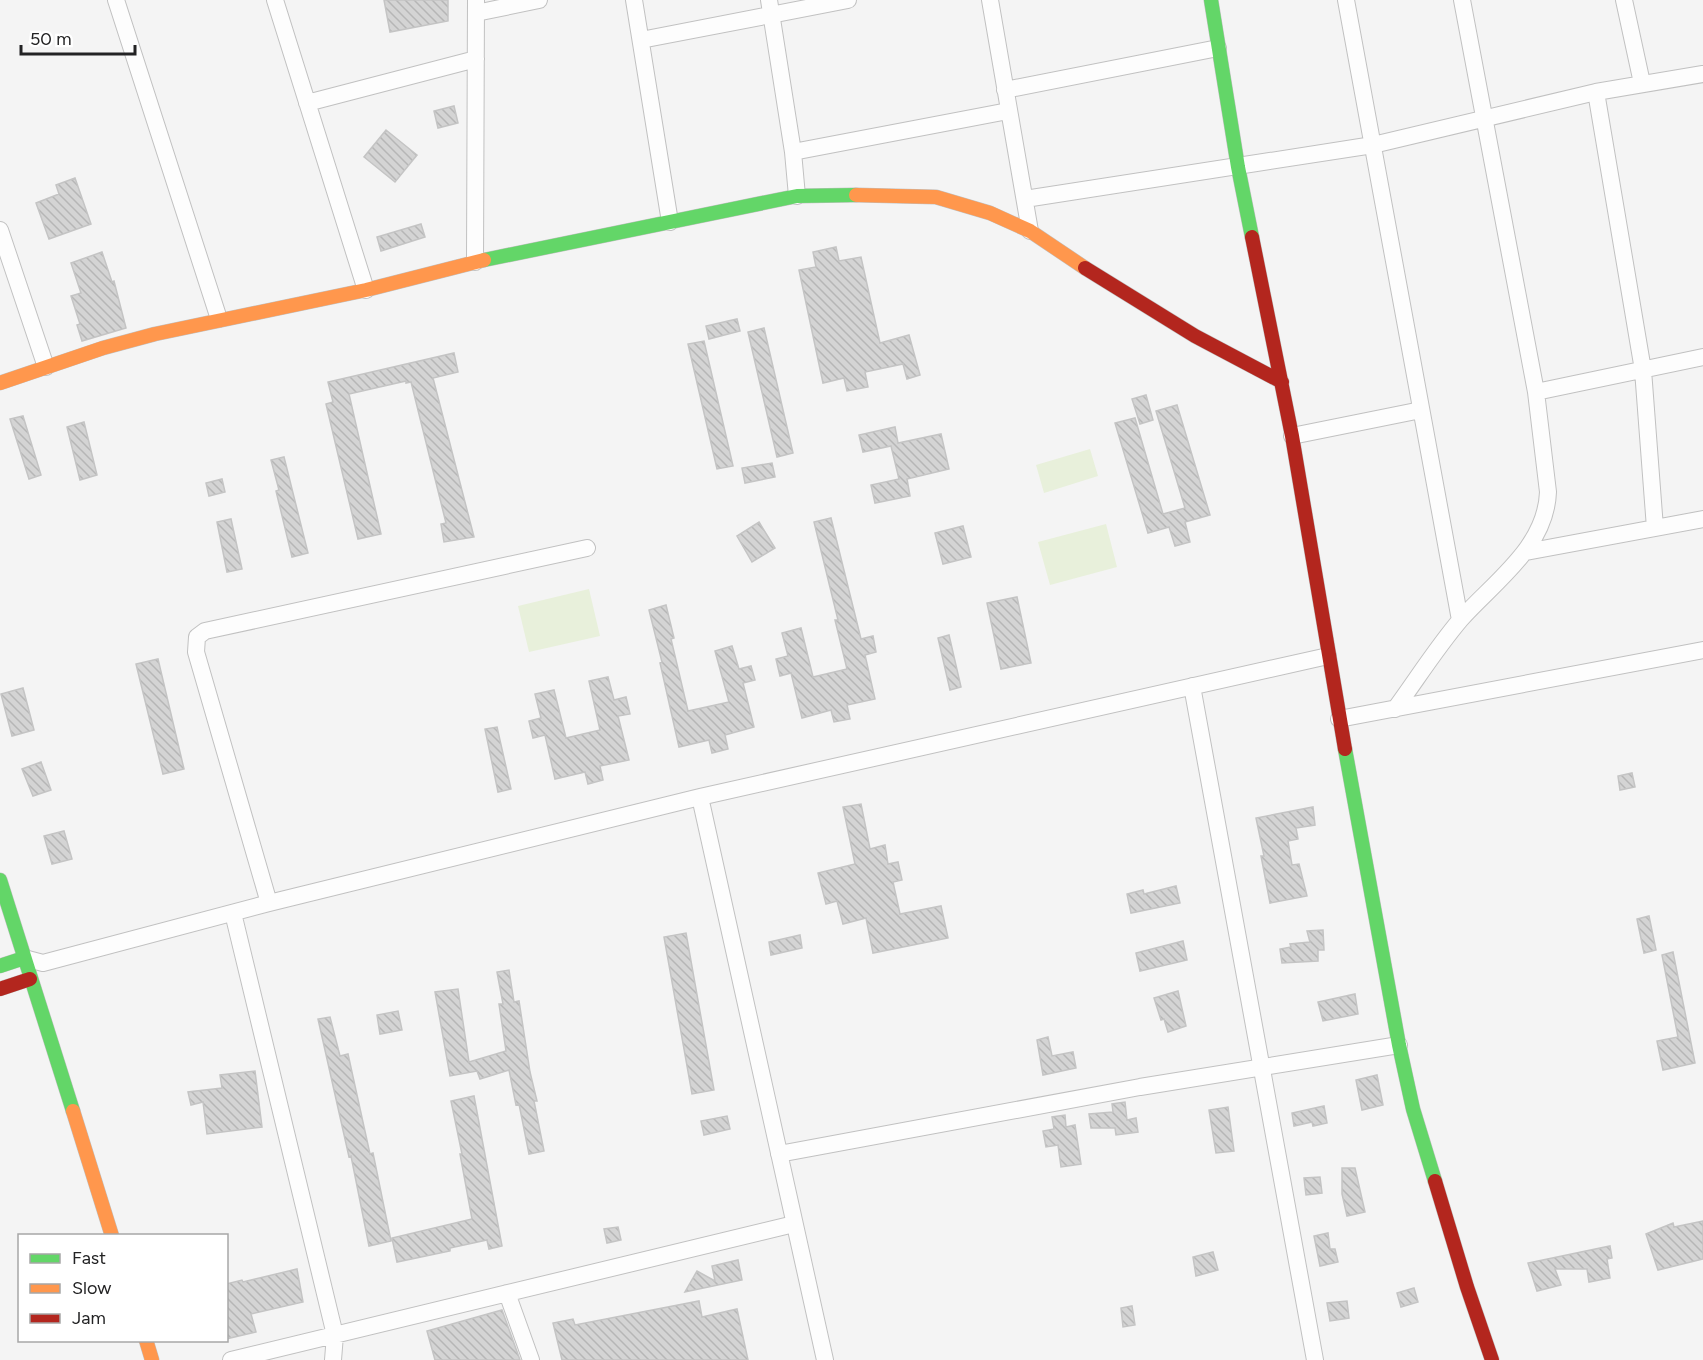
<svg xmlns="http://www.w3.org/2000/svg" width="1703" height="1360" viewBox="0 0 1703 1360" font-family="Figtree,sans-serif">
	<style>
		.pitch { fill: #e8f0db }
		.building { fill: url(#building-back-hatch); stroke: #c4c4c4; stroke-width: 1.5 }
		.lines { fill: none; stroke-linecap: round; stroke-linejoin: round }
		.street-casing { stroke: #c1c1c1; stroke-width: 18 }
		.fast-casing { stroke: #c1c1c1; stroke-width: 15 }
		.slow-casing { stroke: #c1c1c1; stroke-width: 15 }
		.jam-casing { stroke: #c1c1c1; stroke-width: 15 }
		.street { stroke: #fdfdfd; stroke-width: 16 }
		.fast { stroke: #63d668; stroke-width: 14 }
		.slow { stroke: #ff974d; stroke-width: 14 }
		.jam { stroke: #b3261e; stroke-width: 14 }
	</style>
	<defs>
		<pattern id="building-back-hatch" width="6" height="6" patternUnits="userSpaceOnUse" patternTransform="scale(1.5)"><rect width="6" height="6" fill="#d4d4d4"/><path d="M-1 5l2 2M0 0l6 6M5-1l2 2" fill="none" stroke="#b6b6b6"/></pattern>
	</defs>
	<rect width="100%" height="100%" fill="#f4f4f4"/>
	<!-- pitch -->
	<path class="pitch" d="M1090 449 1098 476 1044 493 1036 465Z
		M1106 524 1117 567 1050 585 1038 542Z
		M589 589 600 636 529 652 518 606Z"/>
	<!-- building -->
	<path class="building" d="M384 0H448V21L390 32Z
		M454 106 458 123 438 128 434 111Z
		M386 130 417 155 395 182 364 157Z
		M75 178 91 224 49 239 36 203 59 194 56 185Z
		M421 224 425 237 381 251 377 237Z
		M836 247 839 261 861 257 880 343 909 335 920 375 907 379 903 364 865 372 868 387 847 391 844 378 823 383 799 270 816 267 813 252Z
		M102 252 112 282 114 281 126 328 82 341 77 325 80 324 71 296 81 293 71 263Z
		M737 319 740 331 709 339 706 326Z
		M764 328 793 453 777 457 748 332Z
		M704 341 733 466 717 469 688 344Z
		M454 353 458 372 433 378 474 537 444 542 441 524 446 523 411 382 406 383V381L349 394 381 534 358 539 326 404 333 402 328 382Z
		M1146 395 1153 420 1140 424 1132 399Z
		M1177 405 1210 515 1185 522 1190 542 1175 546 1169 527 1148 533 1115 423 1135 418 1163 514 1185 508 1156 411Z
		M23 416 41 475 29 479 10 419Z
		M84 422 97 475 80 480 67 427Z
		M895 427 898 443 941 434 949 469 907 479 910 496 875 503 871 485 899 479 891 446 863 452 859 435Z
		M284 457 308 553 292 557 276 491 279 490 271 460Z
		M772 463 775 477 745 483 742 468Z
		M222 479 225 492 209 496 206 483Z
		M831 518 861 639 873 636 876 652 865 655 875 699 847 705 850 719 834 722 831 710 802 718 791 673 780 676 776 659 788 656 782 633 801 628 813 677 847 669 835 620H838L814 522Z
		M231 519 242 569 227 572 217 522Z
		M759 522 775 548 752 562 737 536Z
		M963 526 971 557 943 564 935 533Z
		M1017 597 1031 663 1001 669 987 603Z
		M666 605 674 638 671 639 688 711 729 702 715 651 732 646 739 669 751 666 755 680 743 683 754 727 725 735 728 749 712 753 709 740 679 747 660 663 662 662 649 610Z
		M949 635 961 687 950 690 938 638Z
		M158 659 184 769 163 774 136 664Z
		M608 677 614 700 626 697 630 714 618 716 629 760 600 766 603 780 588 784 585 772 555 779 545 735 533 738 529 721 541 718 535 694 554 690 566 738 600 730 589 681Z
		M23 688 34 730 12 736 1 694Z
		M497 727 511 789 498 792 485 729Z
		M41 762 51 790 33 796 22 769Z
		M1632 773 1635 787 1620 790 1618 776Z
		M861 804 870 849 885 845 888 864 898 862 902 880 893 882 900 914 941 906 948 938 873 953 866 918 843 924 837 901 826 904 818 873 855 864 843 807Z
		M1313 807 1315 825 1296 828 1298 839 1288 841 1292 865 1299 864 1307 896 1270 903 1261 856H1264L1256 818Z
		M64 831 72 859 52 864 44 836Z
		M1176 886 1180 903 1131 913 1127 894 1143 890 1144 894Z
		M1649 916 1656 950 1644 953 1637 919Z
		M1323 930 1324 950H1318V961L1282 963 1280 949 1291 947 1290 944 1310 942 1307 931Z
		M686 933 714 1090 692 1094 664 937Z
		M800 935 802 948 771 955 769 942Z
		M1183 941 1187 960 1140 971 1136 953Z
		M1673 952 1695 1063 1663 1070 1657 1041 1678 1037 1662 955Z
		M509 970 514 1002 519 1001 530 1072 537 1101H534L544 1151 529 1154 519 1104 516 1105 509 1070 480 1079 477 1071 450 1076 435 992 458 989 469 1062 506 1051 499 1004H503L497 972Z
		M1178 991 1186 1026 1168 1032 1164 1019 1161 1020 1154 998Z
		M1355 994 1358 1014 1323 1021 1318 1002Z
		M398 1011 402 1030 380 1034 377 1015Z
		M330 1017 340 1056 348 1054 370 1154 373 1153 391 1241 369 1246 351 1156 349 1157 318 1019Z
		M1048 1037 1052 1056 1073 1052 1076 1068 1043 1075 1037 1040Z
		M255 1071 262 1127 207 1134 203 1102 191 1105 188 1092 222 1088 220 1075Z
		M1377 1075 1383 1105 1362 1110 1356 1080Z
		M474 1096 502 1246 489 1249 487 1240 450 1248V1251L397 1262 392 1238 472 1219 460 1154H462L451 1101Z
		M1125 1102 1127 1120 1136 1118 1138 1132 1116 1135 1115 1128H1091L1089 1114 1113 1112 1112 1104Z
		M1324 1106 1327 1123 1313 1126 1312 1122 1294 1126 1292 1113Z
		M1228 1107 1234 1151 1216 1153 1209 1110Z
		M1065 1115 1066 1127 1075 1125 1081 1164 1061 1167 1058 1145 1046 1147 1043 1131 1054 1129 1052 1117Z
		M727 1116 730 1129 704 1135 701 1121Z
		M1342 1168H1355L1365 1212 1347 1216 1342 1194Z
		M1320 1177 1322 1193 1306 1195 1304 1178Z
		M1703 1221V1259L1658 1270 1646 1234 1673 1223 1674 1227Z
		M618 1227 621 1240 607 1243 604 1229Z
		M1328 1233 1330 1249H1335L1338 1262 1320 1266 1314 1236Z
		M1610 1246 1612 1258 1607 1259 1610 1278 1589 1282 1587 1269H1555L1561 1285 1537 1291 1528 1263Z
		M1213 1252 1218 1270 1196 1276 1193 1257Z
		M738 1260 742 1280 685 1292 697 1271 715 1281 712 1266Z
		M297 1269 303 1302 251 1314 256 1332 226 1339V1284L242 1280 243 1282Z
		M1414 1288 1418 1302 1401 1307 1397 1293Z
		M699 1301 702 1317 737 1309 748 1360H562L553 1323 573 1319 575 1325Z
		M1347 1301 1349 1318 1330 1321 1327 1303Z
		M1132 1306 1135 1325 1123 1327 1121 1308Z
		M502 1310 520 1360H435L427 1331Z"/>
	<g class="lines">
		<defs>
			<path id="street" d="M116 0 219 319
				M275 0 366 290
				M634 0 670 222
				M769 0 793 152 797 196
				M990 0 1030 231
				M1346 0 1460 620
				M1624 0 1642 83
				M476 13 539 0
				M641 40 848 0
				M1005 90 1218 48
				M1596 92 1643 370 1655 528
				M307 103 476 59
				M793 152 1008 111
				M1025 199 1373 145 1596 92 1703 74
				M0 230 46 367
				M475 262 476 0
				M1536 392 1703 357
				M1292 436 1421 410
				M1526 552 1703 519
				M1192 686 1315 1360
				M1395 709C1417 679 1437 647 1461 619 1495 581 1546 547 1548 492L1536 392 1462 0
				M1339 719 1703 650
				M700 797 825 1360
				M269 903 196 652 197 637 205 631 587 548
				M233 913 335 1335 333 1360
				M24 958 43 963 269 903 700 797 1328 656
				M779 1154 1140 1087 1399 1045
				M507 1293 531 1360
				M231 1360 794 1224"/>
			<path id="fast" d="M1211 0 1238 167 1252 237
				M484 260 797 196 856 195
				M1345 749 1399 1045 1413 1109 1435 1181
				M0 880 73 1111
				M0 966 24 958"/>
			<path id="slow" d="M856 195 936 197 990 213 1030 231 1085 268
				M0 383 103 348 155 334 366 290 484 260
				M73 1111 112 1236
				M146 1340 152 1360"/>
			<path id="jam" d="M1252 237 1292 436 1345 749
				M1085 268 1195 336 1282 382
				M0 989 30 979
				M1435 1181 1467 1287 1492 1360"/>
		</defs>
		<!-- street casing -->
		<use href="#street" class="street-casing"/>
		<!-- fast casing -->
		<use href="#fast" class="fast-casing"/>
		<!-- slow casing -->
		<use href="#slow" class="slow-casing"/>
		<!-- jam casing -->
		<use href="#jam" class="jam-casing"/>
		<!-- street -->
		<use href="#street" class="street"/>
		<!-- fast -->
		<use href="#fast" class="fast"/>
		<!-- slow -->
		<use href="#slow" class="slow"/>
		<!-- jam -->
		<use href="#jam" class="jam"/>
	</g>
	<!-- legend -->
	<rect x="18" y="1234" width="210" height="108" fill="#ffffff" stroke="#a7a7a7" stroke-width="1.5"/>
	<rect x="30" y="1254" width="30" height="9" fill="#63d668" stroke="#a7a7a7" stroke-width="1.5"/>
	<text x="72" y="1264" font-size="18" fill="#232324">Fast</text>
	<rect x="30" y="1284" width="30" height="9" fill="#ff974d" stroke="#a7a7a7" stroke-width="1.5"/>
	<text x="72" y="1294" font-size="18" fill="#232324">Slow</text>
	<rect x="30" y="1314" width="30" height="9" fill="#b3261e" stroke="#a7a7a7" stroke-width="1.5"/>
	<text x="72" y="1324" font-size="18" fill="#232324">Jam</text>
	<!-- scale -->
	<path d="M21 45v9h114v-9" fill="none" stroke="#232324" stroke-width="3"/>
	<text x="30" y="45" font-size="18" fill="#232324" stroke="#ffffff" stroke-width="4.5" paint-order="stroke">50 m</text>
</svg>
